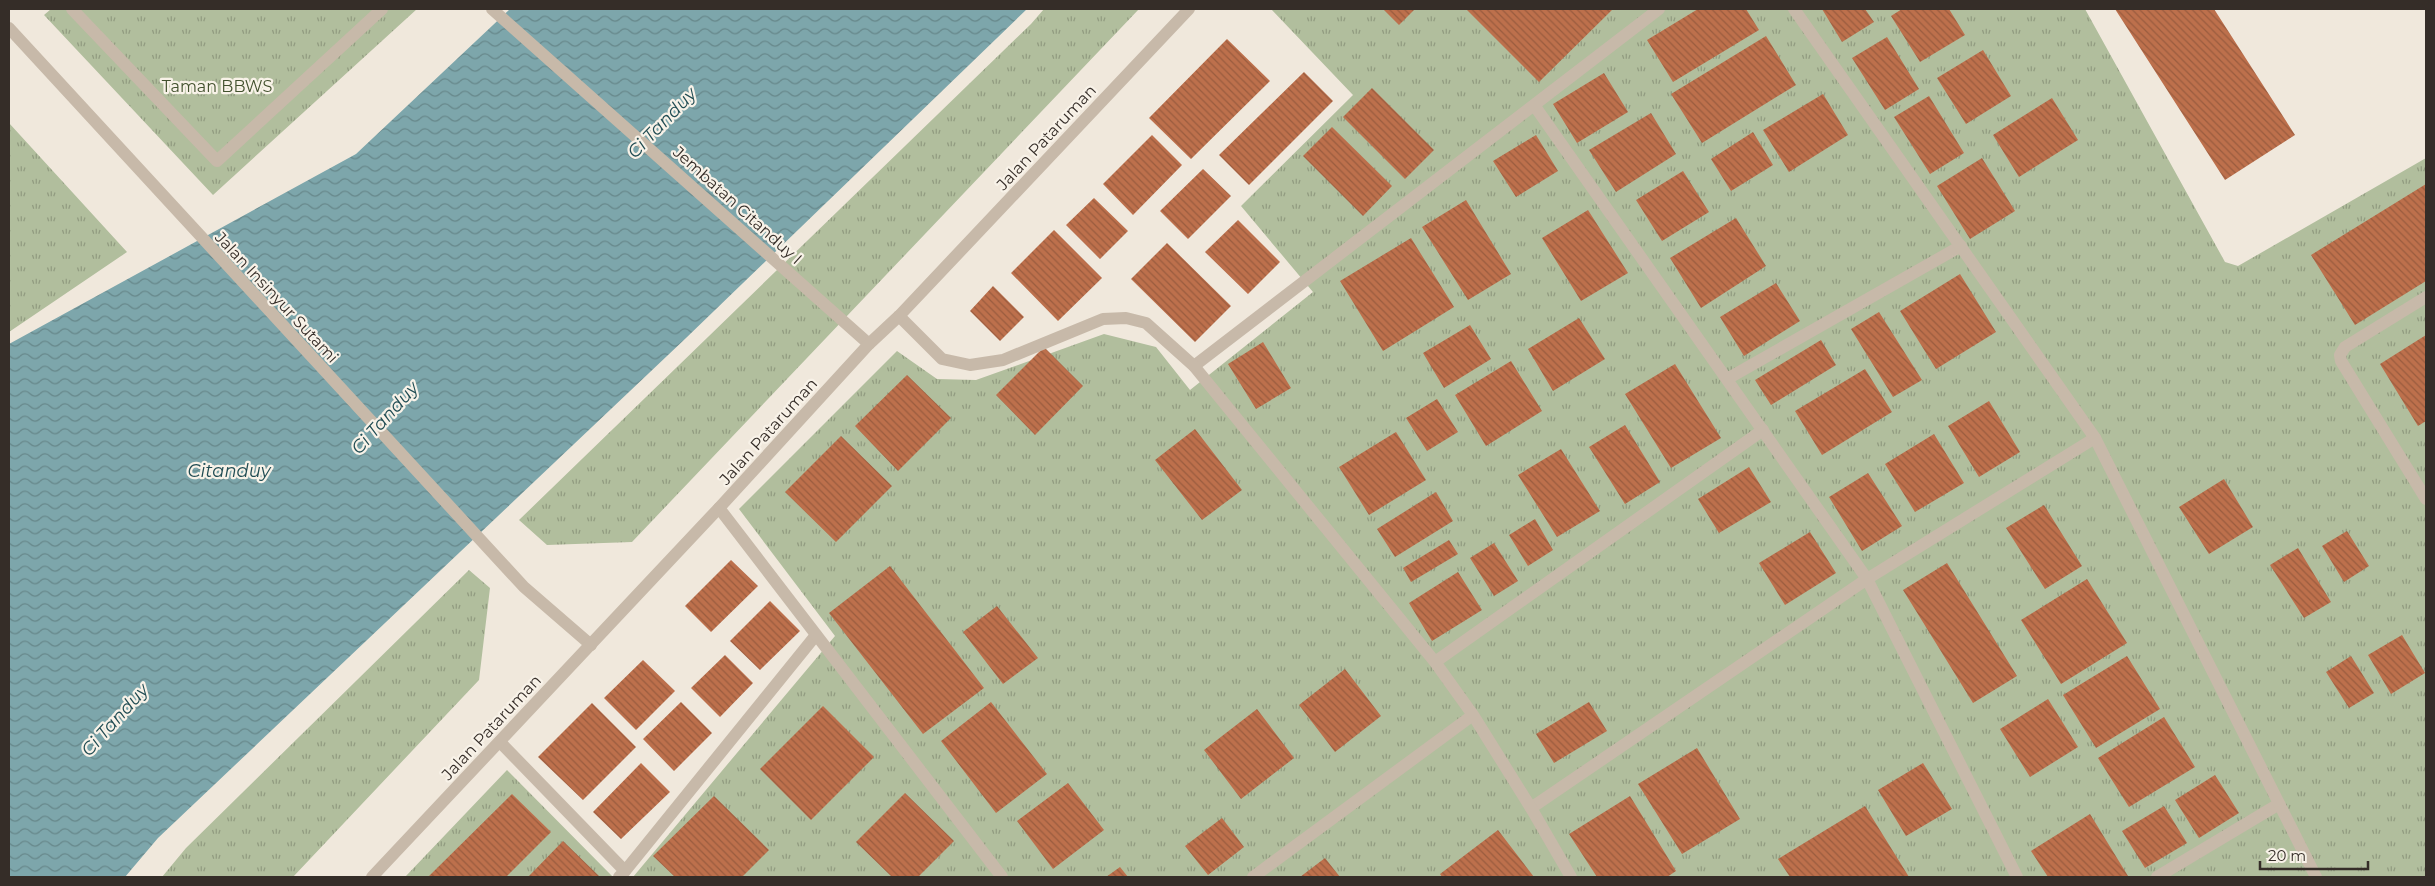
<svg xmlns="http://www.w3.org/2000/svg" width="2435" height="886" viewBox="0 0 2435 886" font-family="Montserrat,sans-serif">
	<style>
		.grass { fill: url(#grass-tufts) }
		.water { fill: url(#water-waves) }
		.building { fill: url(#building-back-hatch) }
		.lines { fill: none; stroke-linecap: round; stroke-linejoin: round }
		.service { stroke: #c7b9a9; stroke-width: 12 }
		.minor { stroke: #c7b9a9; stroke-width: 12 }
		.tertiary { stroke: #c7b9a9; stroke-width: 12 }
		.labels { text-anchor: middle; stroke-width: 4.5; stroke-linejoin: round; paint-order: stroke }
		.park-label { font-size: 16px; fill: #42512e; stroke: #f8f2e8 }
		.street-label { font-size: 16px; fill: #352d28; stroke: #f8f2e8 }
		.water-label { font-size: 18px; font-style: italic; fill: #204c53; stroke: #f8f2e8 }
	</style>
	<defs>
		<pattern id="grass-tufts" width="24" height="20" patternUnits="userSpaceOnUse" patternTransform="scale(1.25)"><rect width="24" height="20" fill="#b1be9d"/><path d="M3 7l-1-3M5 7V3M7 7l1-3M15 17l-1-3M17 17v-4M19 17l1-3" fill="none" stroke="#919b80"/></pattern>
		<pattern id="water-waves" width="16" height="10" patternUnits="userSpaceOnUse" patternTransform="scale(1.25)"><rect width="16" height="10" fill="#7da6ab"/><path d="M0 5q4-4 8 0t8 0" fill="none" stroke="#67888b"/></pattern>
		<pattern id="building-back-hatch" width="6" height="6" patternUnits="userSpaceOnUse" patternTransform="scale(1.25)"><rect width="6" height="6" fill="#bd704c"/><path d="M-1 5l2 2M0 0l6 6M5-1l2 2" fill="none" stroke="#9a5c3f"/></pattern>
	</defs>
	<rect width="100%" height="100%" fill="#f0e8dc"/>
	<!-- grass -->
	<path class="grass" d="M51 9H417L213 195 44 15Z
		M1044 9H1139L632 542 547 545 519 520 1031 24Z
		M1271 9H2085L2225 262 2238 266 2426 158V877H633L835 636 739 509 897 351 937 379 976 380 1104 334 1156 347 1190 390 1313 292 1241 206 1353 95Z
		M9 123 127 252 9 332Z
		M469 570 490 588 479 680 293 877H162L186 848Z
		M507 770 613 877H405Z"/>
	<!-- water -->
	<path class="water" d="M510 9H1027L686 338 158 838 125 877H9V344L356 154Z"/>
	<!-- building -->
	<path class="building" d="M1383 9H1415L1399 25Z
		M1466 9H1613L1539 82Z
		M1698 9H1746L1759 30 1673 82 1647 40Z
		M1822 9H1865L1874 22 1842 42Z
		M1902 9H1949L1965 35 1920 62 1891 16Z
		M2115 9H2214L2295 135 2225 180Z
		M1766 36 1796 85 1702 143 1671 94Z
		M1887 37 1919 89 1885 110 1852 58Z
		M1227 39 1270 81 1191 159 1149 118Z
		M1983 50 2011 96 1966 124 1937 78Z
		M1304 72 1333 101 1249 185 1219 155Z
		M1604 73 1628 112 1577 143 1553 104Z
		M1372 88 1434 150 1405 179 1343 117Z
		M1823 94 1848 135 1789 172 1763 130Z
		M1929 96 1964 153 1930 174 1894 117Z
		M2052 98 2078 140 2019 177 1993 135Z
		M1651 113 1676 154 1616 192 1589 150Z
		M1332 127 1392 186 1363 216 1303 156Z
		M1753 132 1773 165 1731 191 1711 159Z
		M1152 135 1182 165 1133 215 1103 184Z
		M1536 135 1558 171 1516 197 1493 161Z
		M1982 158 2015 211 1970 239 1937 186Z
		M1203 169 1231 196 1188 239 1160 211Z
		M1683 171 1709 212 1662 241 1636 200Z
		M2426 184V281L2355 325 2311 255Z
		M1094 198 1128 231 1100 259 1066 225Z
		M1466 200 1511 274 1468 300 1422 227Z
		M1588 210 1628 273 1581 301 1542 238Z
		M1736 218 1766 266 1701 308 1670 258Z
		M1238 220 1280 262 1248 294 1205 252Z
		M1054 230 1102 278 1058 321 1011 273Z
		M1411 238 1454 307 1383 351 1340 281Z
		M1167 243 1231 306 1195 342 1131 279Z
		M1960 274 1996 332 1936 369 1900 311Z
		M1776 283 1800 321 1744 356 1720 317Z
		M993 286 1024 317 1000 341 970 311Z
		M1879 312 1922 380 1893 397 1851 329Z
		M1579 318 1605 359 1553 391 1528 349Z
		M1470 325 1491 359 1444 388 1423 353Z
		M2426 335V421L2418 426 2380 364Z
		M1821 340 1836 365 1771 405 1755 380Z
		M1263 342 1291 388 1256 409 1228 364Z
		M1044 347 1083 386 1035 435 996 395Z
		M1511 361 1542 411 1486 446 1455 395Z
		M1675 364 1721 438 1671 468 1625 394Z
		M1865 369 1892 412 1822 455 1795 411Z
		M907 375 951 418 898 471 855 426Z
		M1437 399 1458 432 1427 451 1406 418Z
		M1989 401 2020 452 1979 477 1948 426Z
		M1625 425 1660 482 1625 504 1589 447Z
		M1195 429 1242 490 1202 520 1155 460Z
		M1396 432 1426 480 1369 515 1339 467Z
		M1934 434 1964 483 1915 512 1885 464Z
		M841 436 892 486 836 542 785 492Z
		M1561 449 1600 511 1557 537 1518 475Z
		M1749 467 1771 502 1719 533 1698 499Z
		M1868 473 1902 526 1862 551 1829 497Z
		M2224 479 2253 527 2209 554 2179 507Z
		M1436 492 1453 521 1395 557 1377 529Z
		M2044 505 2082 566 2045 589 2006 528Z
		M1535 519 1553 550 1528 566 1509 535Z
		M2347 531 2369 566 2344 582 2322 546Z
		M1810 532 1836 573 1785 605 1759 563Z
		M1449 540 1458 554 1411 582 1403 568Z
		M1494 543 1518 581 1494 596 1470 558Z
		M2298 548 2331 602 2304 618 2270 565Z
		M731 560 758 586 711 632 685 606Z
		M1947 563 2017 676 1973 703 1903 590Z
		M890 566 984 688 923 734 829 613Z
		M1458 572 1482 610 1432 641 1409 603Z
		M2087 579 2127 643 2061 684 2021 620Z
		M770 601 800 631 760 670 730 641Z
		M997 606 1038 658 1003 684 963 632Z
		M2402 635 2425 673 2391 694 2368 655Z
		M725 655 753 683 720 717 691 688Z
		M2127 656 2160 709 2096 748 2063 695Z
		M2351 656 2374 693 2349 708 2326 672Z
		M643 660 675 691 636 730 604 698Z
		M1345 669 1381 716 1335 752 1299 705Z
		M2048 699 2078 747 2030 777 2000 729Z
		M681 702 712 733 674 771 643 739Z
		M991 702 1047 774 996 813 941 741Z
		M1589 702 1607 731 1554 763 1536 734Z
		M592 703 636 747 583 800 538 757Z
		M823 706 874 757 811 820 760 769Z
		M1257 709 1294 758 1241 799 1204 750Z
		M2164 717 2195 767 2129 807 2098 758Z
		M1697 748 1740 819 1682 854 1638 784Z
		M641 763 670 792 621 839 593 812Z
		M1923 763 1952 809 1906 836 1878 790Z
		M2215 775 2239 813 2199 838 2175 800Z
		M1068 783 1104 830 1053 869 1017 821Z
		M905 793 954 841 918 877H892L856 842Z
		M512 794 551 832 506 877H428Z
		M714 796 769 850 742 877H675L653 856Z
		M1630 796 1676 871 1667 877H1597L1569 834Z
		M1865 806 1909 877H1790L1778 859Z
		M2164 806 2187 843 2145 868 2122 831Z
		M2090 814 2128 876 2048 877 2031 851Z
		M1222 818 1244 847 1208 875 1185 846Z
		M1498 830 1534 877H1442L1440 874Z
		M563 841 600 877H528Z
		M1325 858 1340 877H1300Z
		M1120 867 1128 877H1106Z"/>
	<g class="lines">
		<!-- service -->
		<path class="service" d="M72 9 217 161 382 9
			M1534 105 1867 579 2017 877
			M1194 366 1659 9
			M1727 379 1961 246
			M1531 808 1867 579 2095 438
			M625 871 816 635
			M2157 877 2279 804"/>
		<!-- minor -->
		<path class="minor" d="M492 9 869 344
			M1794 9 2095 438 2316 877
			M9 28 524 587 591 645
			M2426 297 2345 347 2340 355 2341 361 2426 499
			M899 316 942 359 970 365 1003 360 1103 319 1126 318 1146 323 1194 366 1435 662 1473 715 1531 808 1571 877
			M719 508 1002 877
			M1435 662 1763 430
			M500 742 625 871 619 877
			M1253 877 1473 715"/>
		<!-- tertiary -->
		<path class="tertiary" d="M372 877 719 508 869 344 899 316 1189 9"/>
	</g>
	<g class="labels">
		<!-- park labels -->
		<g class="park-label">
			<text x="217" y="92">Taman BBWS</text>
		</g>
		<!-- street labels -->
		<g class="street-label">
			<text transform="translate(1046 137) rotate(-47)" y="6">Jalan Pataruman</text>
			<text transform="translate(738 205) rotate(42)" y="6">Jembatan Citanduy I</text>
			<text transform="translate(277 297) rotate(47)" y="6">Jalan Insinyur Sutami</text>
			<text transform="translate(768 431) rotate(-48)" y="6">Jalan Pataruman</text>
			<text transform="translate(491 727) rotate(-47)" y="6">Jalan Pataruman</text>
		</g>
		<!-- water labels -->
		<g class="water-label">
			<text transform="translate(662 123) rotate(-46)" y="6">Ci Tanduy</text>
			<text transform="translate(385 418) rotate(-48)" y="6">Ci Tanduy</text>
			<text x="229" y="477">Citanduy</text>
			<text transform="translate(115 720) rotate(-48)" y="6">Ci Tanduy</text>
		</g>
	</g>
	<!-- border -->
	<rect width="2435" height="886" fill="none" stroke="#352d28" stroke-width="20"/>
	<!-- scale -->
	<path d="M2260 861v8h108v-8" fill="none" stroke="#352d28" stroke-width="2.5"/>
	<text x="2268" y="861" font-size="15" fill="#352d28" stroke="#f8f2e8" stroke-width="4" paint-order="stroke">20 m</text>
</svg>
